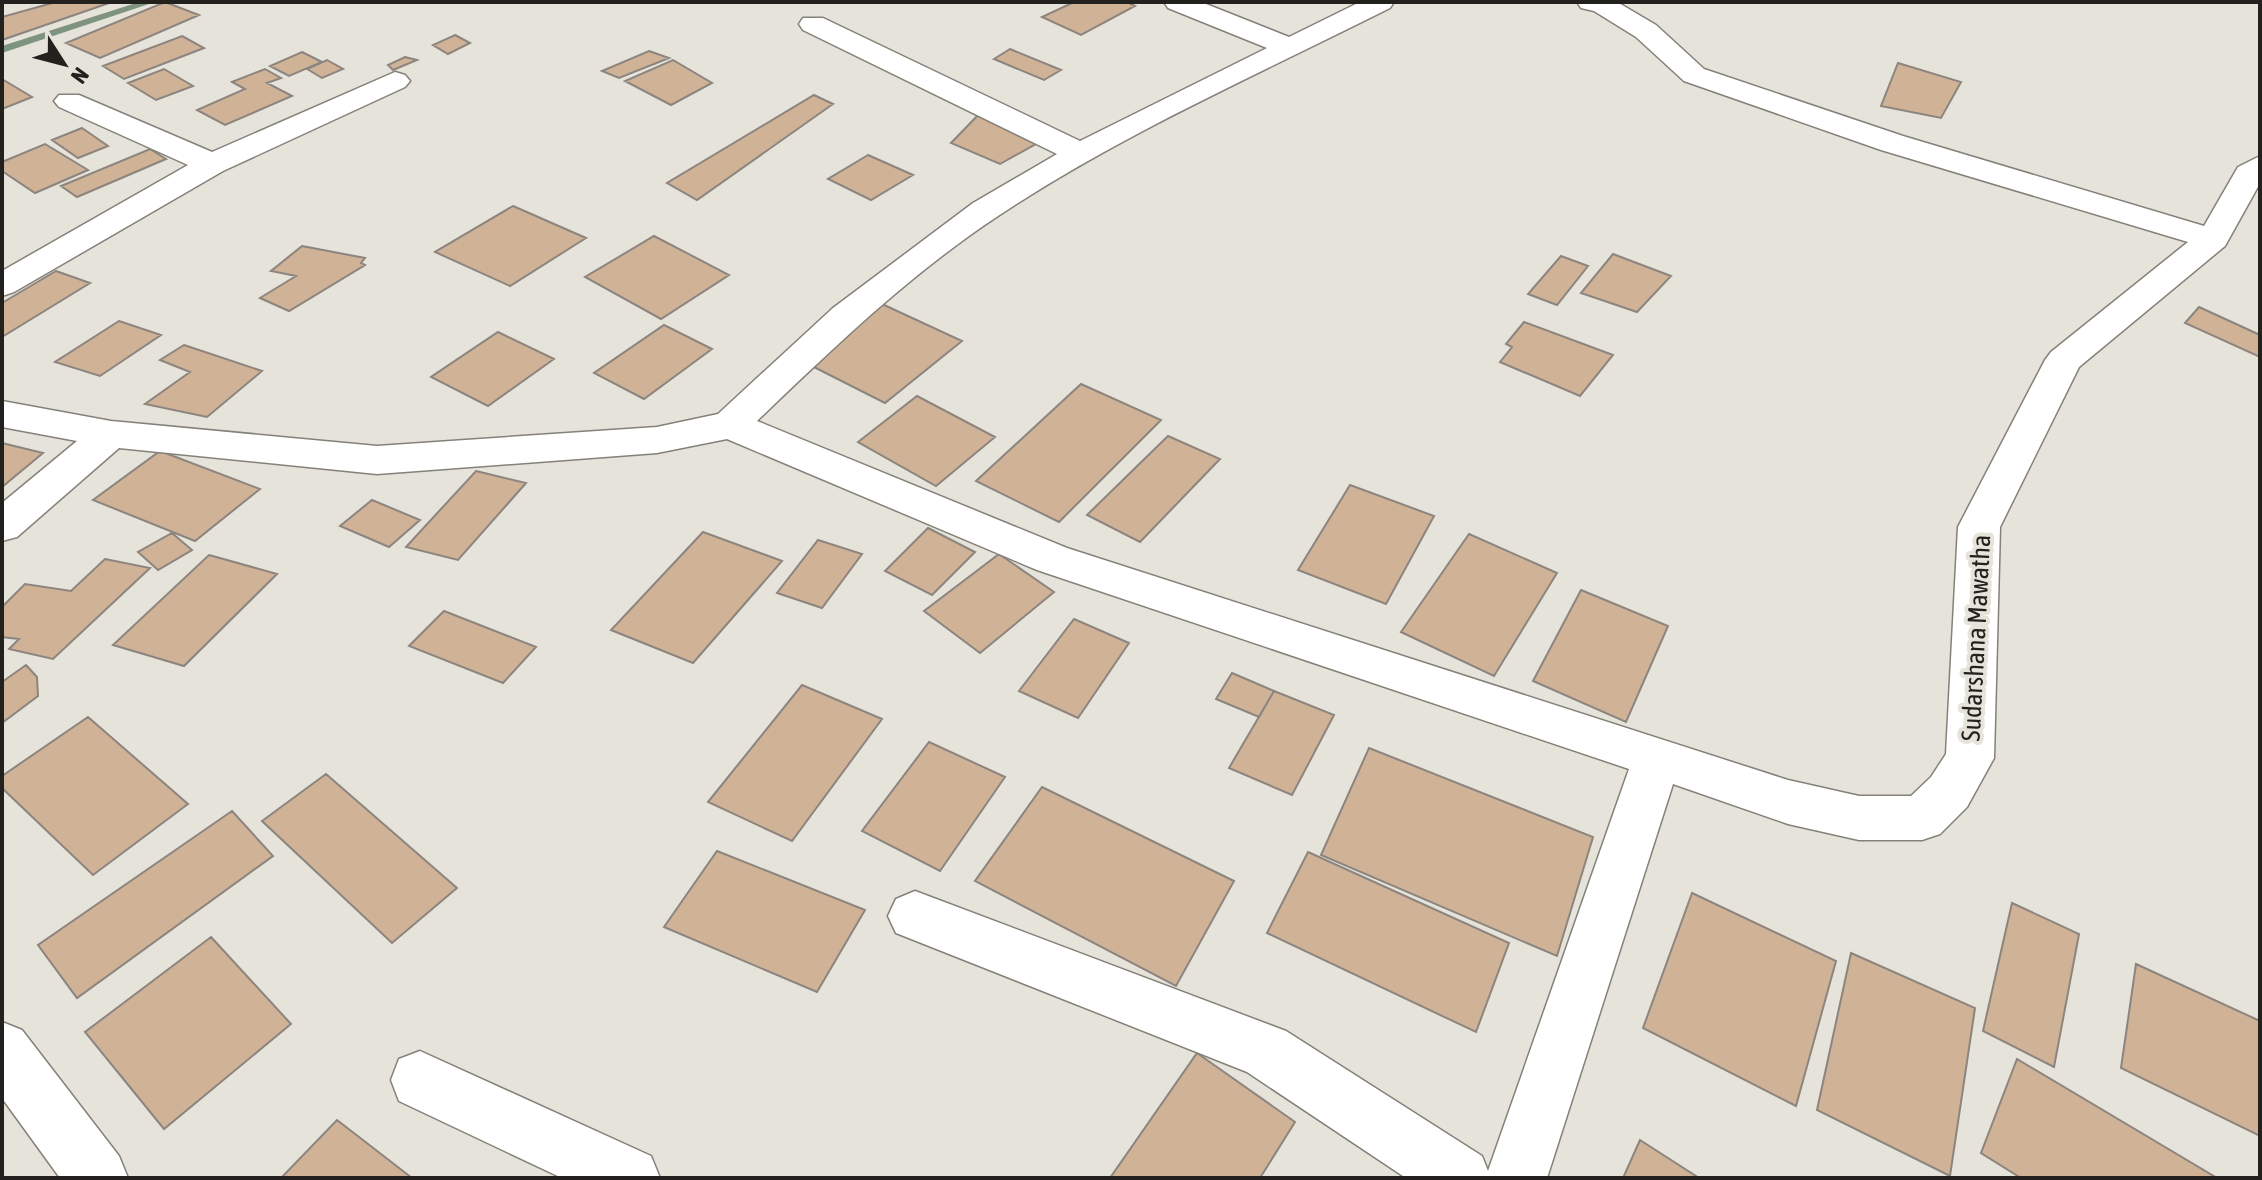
<svg xmlns="http://www.w3.org/2000/svg" width="2262" height="1180" viewBox="0 0 2262 1180" font-family="'Asap Condensed',sans-serif">
	<style>
		.lines { fill: none; stroke-linecap: round; stroke-linejoin: round }
		.stream { fill: #7f9480; fill-rule: evenodd }
		.building { fill: #d0b297; stroke: #8c857f; stroke-width: 2 }
		.minor-casing { stroke: #848179; stroke-width: 3 }
		.minor { fill: #fff; fill-rule: evenodd }
		.labels { text-anchor: middle; stroke-width: 8; stroke-linejoin: round; paint-order: stroke }
		.street-label { font-size: 26px; fill: #22211e; stroke: #e6e3da }
	</style>
	<rect width="100%" height="100%" fill="#e6e3da"/>
	<g class="lines">
		<!-- stream -->
		<path class="stream" d="M139 2H155L2 53V46Z"/>
	</g>
	<!-- building -->
	<path class="building" d="M56 2H112L2 40V17Z
		M165 2 199 15 100 58 66 43Z
		M1074 2H1127L1135 6 1081 35 1042 17Z
		M455 35 470 43 448 54 433 45Z
		M182 36 204 48 124 79 103 66Z
		M1010 49 1061 70 1044 80 994 59Z
		M649 51 669 58 619 78 602 71Z
		M302 52 322 62 289 76 270 66Z
		M405 57 417 60 393 70 388 65Z
		M327 60 343 69 322 78 307 69Z
		M673 60 712 83 671 105 625 81Z
		M1898 63 1961 82 1941 118 1881 106Z
		M164 69 193 86 156 100 128 83Z
		M265 69 281 78 267 83 292 96 225 125 197 110 245 89 232 82Z
		M2 79 32 97 2 109Z
		M814 95 833 104 697 200 667 183Z
		M983 110 1043 140 1000 164 951 143Z
		M82 128 108 146 78 158 52 140Z
		M45 144 88 170 35 193 2 171V162Z
		M150 149 166 159 77 197 61 186Z
		M868 155 913 175 871 200 828 179Z
		M513 206 586 238 510 286 435 252Z
		M654 236 729 275 661 319 585 277Z
		M302 246 365 258 361 263 365 265 289 311 260 298 296 276 271 271Z
		M1613 254 1671 276 1637 312 1581 293Z
		M1561 256 1588 266 1557 305 1528 294Z
		M56 271 90 283 2 337V303Z
		M882 304 962 341 885 403 804 362Z
		M2199 307 2260 335V357L2185 323Z
		M119 321 161 335 100 376 55 362Z
		M1524 322 1613 355 1580 396 1500 362 1512 347 1506 344Z
		M664 325 712 349 644 399 594 373Z
		M498 332 554 359 488 406 431 377Z
		M184 345 262 371 207 417 145 404 190 372 160 360Z
		M1081 384 1161 420 1059 522 976 481Z
		M917 396 995 437 936 486 858 442Z
		M1168 436 1220 459 1140 542 1087 515Z
		M2 443 43 453 2 487Z
		M160 451 260 489 195 541 93 500Z
		M476 471 526 483 458 560 406 547Z
		M1350 485 1434 516 1386 604 1298 570Z
		M372 500 420 520 389 547 340 526Z
		M928 528 975 552 932 595 885 571Z
		M703 532 782 561 693 663 611 630Z
		M172 533 192 550 158 570 138 552Z
		M1469 534 1557 573 1494 676 1401 632Z
		M818 540 862 554 822 608 777 593Z
		M999 554 1054 592 980 653 924 611Z
		M209 555 277 574 184 666 113 645Z
		M105 559 150 568 53 659 9 649 19 639 2 637V607L25 584 71 591Z
		M1581 590 1668 626 1626 722 1533 681Z
		M444 611 536 647 503 683 409 646Z
		M1074 619 1129 643 1078 718 1019 691Z
		M26 665 37 677 38 696 2 723V682Z
		M1232 673 1274 691 1259 717 1216 699Z
		M802 685 882 719 792 841 708 802Z
		M1274 691 1334 715 1292 795 1229 768Z
		M88 717 188 804 93 875 2 788V776Z
		M929 742 1005 777 940 871 862 831Z
		M1369 748 1593 837 1557 956 1321 855Z
		M326 774 457 888 392 943 262 821Z
		M1042 787 1234 881 1176 986 975 881Z
		M232 811 273 856 77 998 38 945Z
		M717 851 865 910 817 992 664 927Z
		M1308 852 1509 943 1476 1032 1267 933Z
		M1692 893 1836 961 1796 1106 1643 1028Z
		M2012 903 2079 934 2054 1067 1983 1031Z
		M211 937 291 1024 164 1129 85 1032Z
		M1851 953 1975 1008 1950 1176 1817 1110Z
		M2136 964 2260 1021V1136L2121 1068Z
		M1197 1053 1295 1122 1260 1178H1110Z
		M2017 1059 2217 1178H2021L1981 1153Z
		M337 1120 412 1178H281Z
		M1640 1140 1699 1178H1623Z"/>
	<g class="lines">
		<defs>
			<path id="minor" d="M1164 2H1201L1289 37 1360 2H1394L1390 8C1259 74 1121 134 998 216 910 274 833 348 757 421L1067 548 1788 780 1859 796H1911L1931 777 1946 754 1958 527 2045 360 2051 352 2188 242 1881 150 1684 81 1636 37 1594 11 1581 8 1577 2H1617L1656 25 1704 69 1903 136 2204 226 2238 167 2260 156V183L2225 246 2079 367 2000 527 1994 758 1967 807 1940 834 1922 840H1859L1788 824 1673 784 1547 1178H1406L1247 1072 896 933 888 916 896 899 915 891 1286 1031 1482 1156 1488 1171 1629 769 1037 570 727 439 657 453 377 474 119 448 17 537 2 541V503L77 441 2 427V401L111 421 377 446 657 427 718 414 833 308 973 203 1057 154 803 30 799 24 803 18H823L1080 141 1267 48 1168 8Z
				M395 72 405 75 410 81 405 87 223 171 14 292 2 296V271L188 165 59 107 54 101 59 95H79L212 152Z
				M2 1022 22 1030 119 1156 128 1178H60L2 1098Z
				M420 1051 651 1156 660 1178H562L399 1101 391 1080 399 1059Z"/>
		</defs>
		<!-- minor casing -->
		<use href="#minor" class="minor-casing"/>
		<!-- minor -->
		<use href="#minor" class="minor"/>
	</g>
	<g class="labels">
		<!-- street labels -->
		<g class="street-label">
			<text transform="translate(1976 638) rotate(-87)" y="9">Sudarshana Mawatha</text>
		</g>
	</g>
	<!-- border -->
	<rect width="2262" height="1180" fill="none" stroke="#22211e" stroke-width="8"/>
	<!-- north arrow -->
	<g transform="translate(64 64) rotate(126)" stroke="#e6e3da" stroke-width="6" paint-order="stroke">
	<path d="M0-6L14 30L0 20L-14 30Z" fill="#22211e"/>
	<text y="-12" font-size="22" font-weight="bold" text-anchor="middle" fill="#22211e">N</text>
	</g>
</svg>
